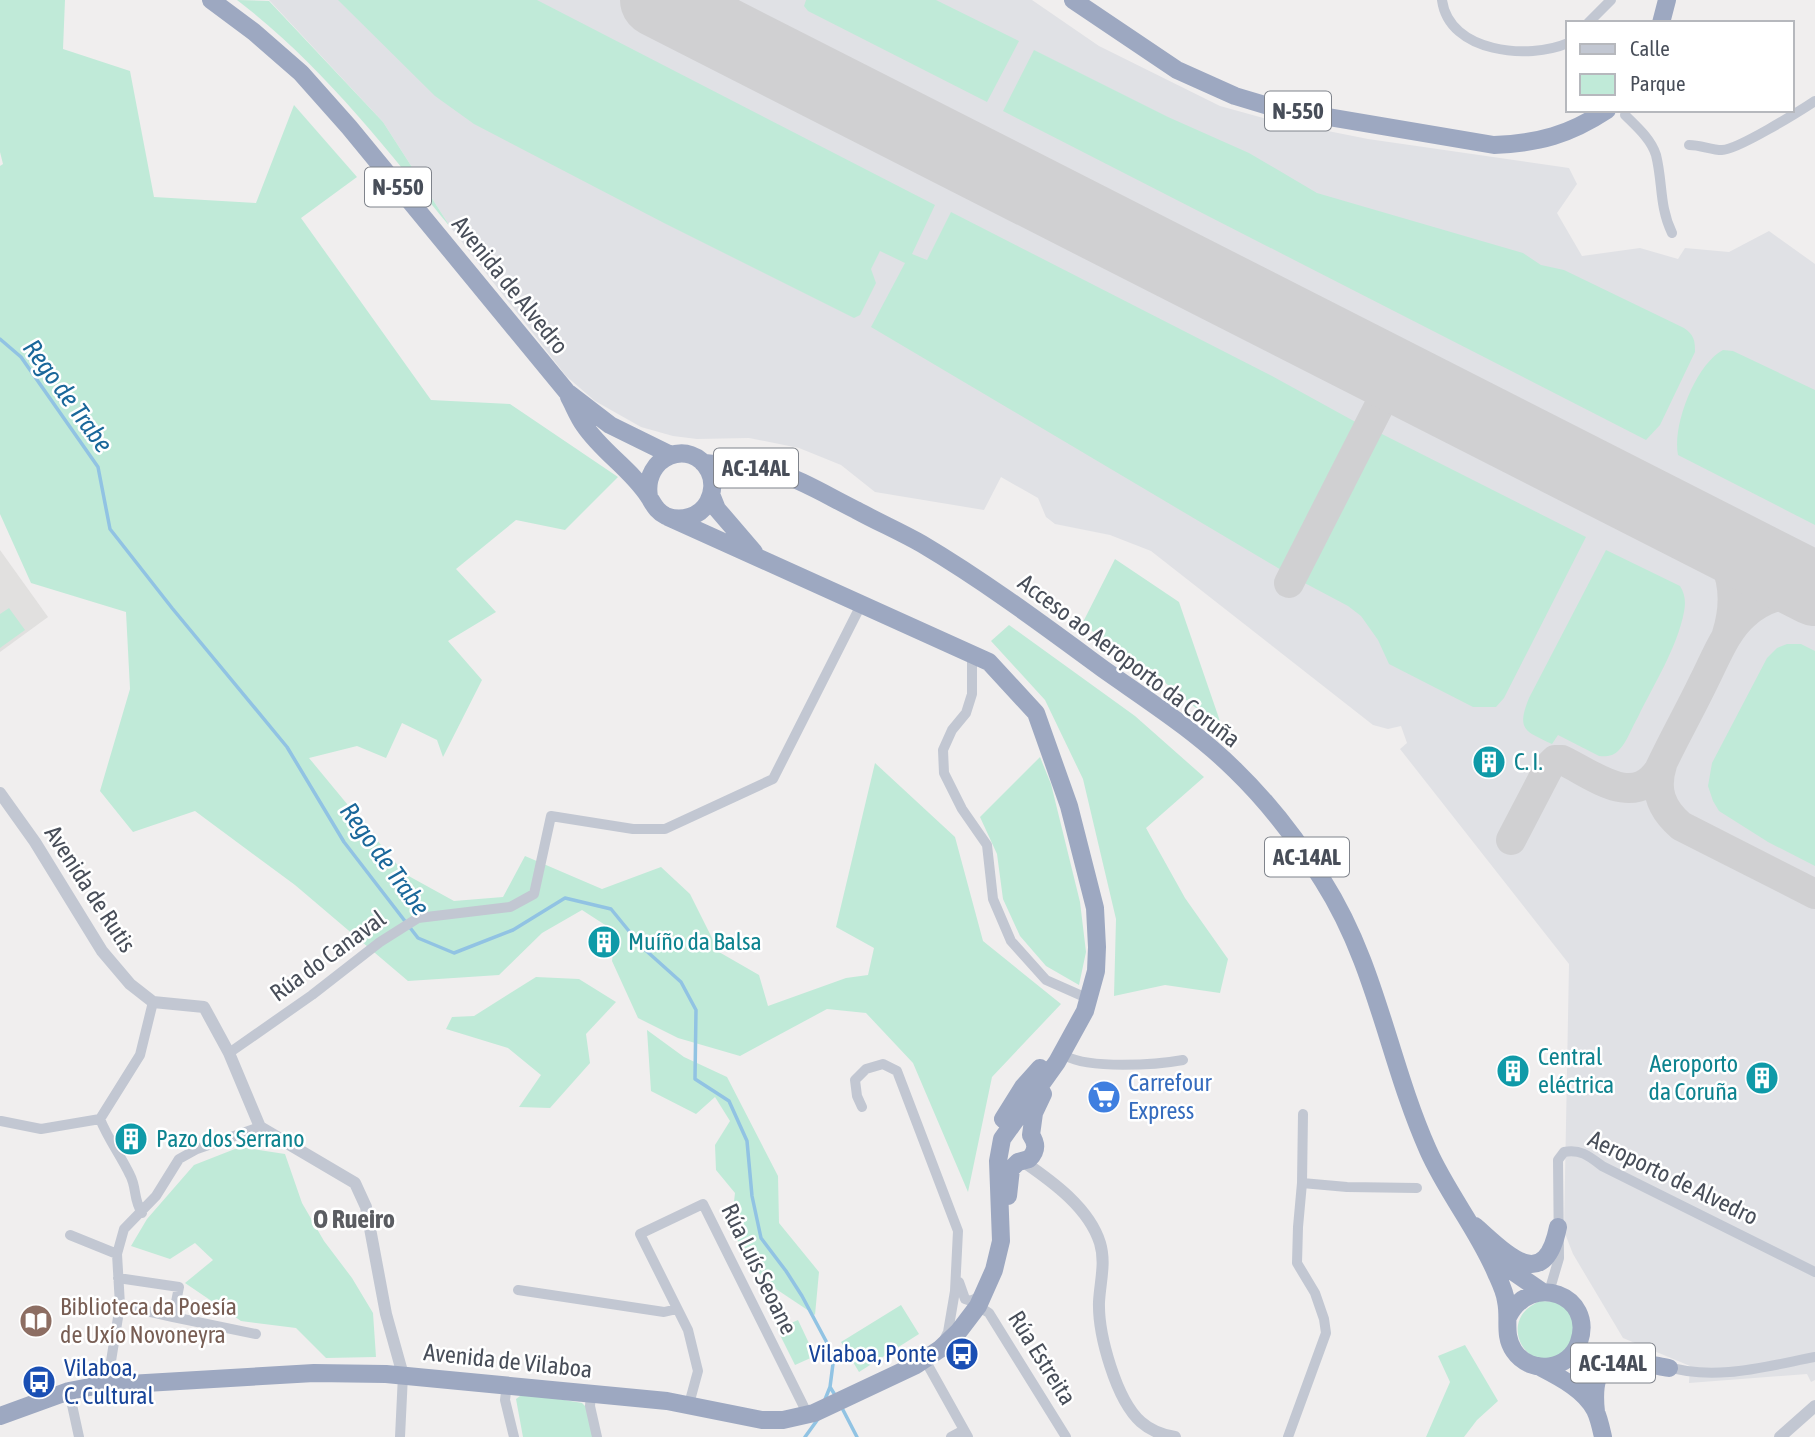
<svg xmlns="http://www.w3.org/2000/svg" width="1815" height="1437" viewBox="0 0 1815 1437" font-family="'Asap Condensed',sans-serif">
	<style>
		.education { fill: #e1e0df }
		.airport { fill: #e0e1e5 }
		.green { fill: #c0ead8 }
		.lines { fill: none; stroke-linecap: round; stroke-linejoin: round }
		.stream { stroke: #91c3e3; stroke-width: 3.5 }
		.taxiway { stroke: #d0d0d2; stroke-width: 30 }
		.runway { stroke: #d0d0d2; stroke-width: 74 }
		.minor { stroke: #c2c7d2; stroke-width: 10 }
		.tertiary { stroke: #c2c7d2; stroke-width: 12 }
		.trunk { stroke: #9da8c1; stroke-width: 18 }
		.labels { text-anchor: middle; stroke-width: 5; stroke-linejoin: round; paint-order: stroke }
		.shield { fill: #fff; stroke: #7f838b; stroke-width: 2 }
		.shield-label { font-size: 23px; font-weight: bold; fill: #484e59 }
		.street-label { font-size: 24px; fill: #484e59; stroke: #fff }
		.culture-label { font-size: 24px; fill: #0d838f; stroke: #fff; text-anchor: start }
		.shop-label { font-size: 24px; fill: #366cbe; stroke: #fff; text-anchor: start }
		.education-label { font-size: 24px; fill: #785e54; stroke: #fff; text-anchor: start }
		.transit-label { font-size: 24px; fill: #164399; stroke: #fff; text-anchor: end }
		.water-label { font-size: 26px; font-style: italic; fill: #1a679a; stroke: #fff }
		.neighbourhood-label { font-size: 26px; font-weight: bold; fill: #5b5d62; stroke: #fff }
	</style>
	<rect width="100%" height="100%" fill="#f0eeee"/>
	<!-- education -->
	<path class="education" d="M0 550 48 617 0 652Z"/>
	<!-- airport -->
	<path class="airport" d="M269 0H1032L1099 46 1220 106 1267 119 1368 139 1569 168 1577 184 1557 213 1582 256 1640 248 1678 259 1685 248 1729 252 1769 231 1815 264V1380L1811 1382 1807 1374 1689 1383 1690 1366 1623 1338 1573 1254 1564 1231 1569 964 1400 749 1407 743 1401 726 1388 729 1373 725 1151 551 1110 535 1055 524 1046 517 1038 498 1001 477 984 510 875 492 841 465 799 448 749 438 697 439 673 436 641 427 595 401 566 376 451 228 383 122Z"/>
	<!-- green -->
	<path class="green" d="M0 0H65L63 49 130 71 154 197 256 203 294 105 357 177 301 218 431 400 510 404 618 477 565 530 516 520 456 569 496 612 448 641 482 680 443 757 437 740 402 723 386 758 357 746 309 758 405 874 454 901 503 897 525 856 602 889 661 867 690 894 719 952 759 975 768 1006 846 978 868 975 874 948 836 927 875 763 955 837 983 941 1061 1004 992 1077 968 1192 913 1063 866 1013 827 1009 740 1056 678 1038 638 1018 612 961 616 932 582 910 542 933 499 975 408 981 295 885 195 811 133 832 100 791 130 689 126 612 31 583 0 514V166L3 164 0 152Z
		M237 0 269 1 383 122 451 228C385 147 320 63 237 0Z
		M338 0H537L935 205 912 254 927 260 951 212 1272 376 1361 425 1283 571 871 327 905 263 880 251 871 269 876 283 860 315 854 318 664 223 474 124 435 96Z
		M806 0H936L1019 41 987 102 808 11 804 6Z
		M1034 50 1168 117 1249 153 1317 193 1523 253 1541 265 1564 270 1684 328C1694 335 1695 340 1695 352L1660 425 1646 440 1003 111Z
		M1723 350 1733 351 1815 390V525L1678 455C1672 425 1696 364 1723 350Z
		M1374 430 1586 537 1504 698 1496 707H1473L1389 664 1378 640 1361 616 1348 606 1299 580Z
		M1606 550 1680 586C1685 594 1686 602 1684 612 1677 648 1654 684 1638 717 1632 727 1627 742 1619 750 1614 756 1606 757 1599 756L1558 735 1552 744C1525 731 1516 730 1529 698Z
		M1115 559 1179 602 1223 730 1163 681 1082 624Z
		M9 608 25 630 0 648V614Z
		M1009 625 1135 716 1204 777 1146 828 1185 898 1228 959 1220 993 1165 985 1114 996 1116 919 1083 779 1045 700 991 641Z
		M1787 644H1801L1815 651V866L1768 842 1719 811 1713 801 1708 786 1712 763 1767 658 1777 648Z
		M1040 757 1051 784 1080 902 1086 952 1079 985 1046 966 1020 936 1003 899 997 854 980 817Z
		M536 977 579 979 616 1002 586 1034 590 1063 550 1108 519 1107 541 1075 508 1048 446 1029 452 1017 474 1016Z
		M647 1030 684 1057 727 1077 778 1176 779 1223 819 1272 815 1315 770 1285 747 1260 731 1227 735 1193 716 1170 715 1145 730 1121 715 1097 696 1114 651 1091Z
		M240 1147 285 1154 302 1203 324 1241 352 1278 373 1313 376 1357 326 1358 296 1328 241 1321 185 1283 213 1260 195 1243 170 1259 131 1246 147 1219 194 1165Z
		M1540 1301 1558 1302 1573 1314 1574 1342C1569 1346 1563 1354 1557 1357 1527 1373 1495 1320 1540 1301Z
		M901 1305 919 1334 859 1372 841 1342Z
		M798 1320 815 1356 795 1365 777 1329Z
		M1465 1345 1498 1401 1477 1420 1464 1437H1426L1450 1382 1438 1356Z
		M524 1393 582 1403 586 1407 593 1437H523L516 1399Z"/>
	<g class="lines">
		<!-- stream -->
		<path class="stream" d="M0 339 21 357 98 467 110 529 172 608 287 747 344 842 418 938 454 953 513 930 565 898 611 909 642 947 681 982 696 1010 695 1079 729 1101 747 1141 752 1196 761 1238 786 1271 802 1296 834 1356 830 1387 835 1395
			M824 1402 830 1387
			M842 1408 857 1437
			M805 1437 818 1419"/>
		<!-- taxiway -->
		<path class="taxiway" d="M1700 530C1732 558 1739 595 1727 634
			M1289 583 1395 375
			M1662 765C1654 790 1661 809 1681 826L1815 894
			M1511 840 1550 765 1555 760H1562C1594 775 1633 809 1659 770 1673 740 1689 712 1703 683 1715 660 1725 631 1745 614 1764 597 1790 591 1815 592"/>
		<!-- runway -->
		<path class="runway" d="M657 0 1815 589"/>
		<!-- minor -->
		<path class="minor" d="M1442 0C1449 53 1529 60 1568 43
			M1588 23 1611 0
			M1625 115C1637 127 1651 139 1656 155 1663 183 1659 206 1672 233
			M1689 145C1701 145 1711 150 1722 150 1737 150 1800 111 1815 101
			M972 654V694L966 713 952 730 943 750 944 773 962 809 987 845 993 899 1011 941 1046 980 1089 999
			M229 1053 312 995 380 942 418 918 510 907 534 894 551 816 633 829H665L773 779 862 603
			M1066 1056C1089 1069 1156 1065 1183 1060
			M862 1107 857 1096 855 1080 866 1069 883 1064 897 1071 958 1231 955 1291 948 1332 943 1342
			M1 1121 41 1129 100 1119
			M1302 1183 1347 1187 1417 1188
			M142 1213C133 1199 137 1188 130 1175 121 1156 108 1139 100 1119L140 1055 153 1002
			M70 1235 117 1254
			M118 1278 179 1287 173 1317 120 1305
			M959 1282 965 1299 971 1301 982 1295
			M518 1290 664 1312 677 1309
			M1549 1292 1559 1258 1558 1160 1564 1152C1581 1149 1589 1156 1602 1166L1815 1272
			M978 1306 989 1313 1066 1437
			M173 1317 256 1334
			M1577 1348 1624 1351 1644 1358
			M925 1360 968 1437
			M1666 1366C1713 1382 1768 1366 1815 1357
			M507 1384 505 1400 514 1437
			M107 1386 120 1305 117 1254 124 1229 156 1196 179 1159 197 1149 260 1127
			M69 1391 79 1437
			M591 1394 590 1406 597 1437
			M689 1404 698 1371 688 1330 640 1234 703 1204 808 1415
			M400 1437 403 1375
			M951 1437 964 1430
			M1288 1437 1326 1333 1324 1319 1315 1293 1297 1263 1298 1227 1302 1183 1303 1114"/>
		<!-- tertiary -->
		<path class="tertiary" d="M0 793 35 842 102 951 130 984 153 1002 204 1007 229 1053 260 1127 355 1183 366 1207 386 1314 403 1375
			M1024 1162C1053 1182 1089 1208 1100 1243 1106 1263 1100 1282 1099 1302 1098 1334 1116 1400 1141 1422 1150 1430 1162 1435 1175 1437
			M1780 1437 1815 1406"/>
		<!-- trunk -->
		<path class="trunk" d="M211 0 254 32 301 73 349 127 567 392 610 425 671 455
			M1073 0 1177 70 1235 96 1275 108 1494 145C1539 143 1569 135 1607 110
			M1661 23 1667 0
			M569 397C574 406 578 417 584 425 602 452 631 469 649 497 654 505 657 512 666 516 681 522 700 517 708 502 713 493 714 481 709 471 691 437 642 456 649 497
			M703 463C724 465 749 464 769 469 800 479 828 496 856 510 878 522 901 532 922 544 986 582 1046 627 1106 671 1150 702 1197 732 1235 770 1269 803 1298 841 1323 881 1377 966 1388 1060 1428 1150 1447 1193 1478 1230 1496 1273 1500 1282 1505 1292 1506 1301 1510 1319 1503 1335 1514 1351 1531 1376 1570 1370 1579 1342 1595 1295 1531 1271 1508 1317
			M711 494 717 509 754 552
			M1003 1119 1023 1087 1040 1068
			M1008 1196 1011 1169 1018 1162 1029 1159C1037 1151 1037 1144 1031 1135L1034 1113 1043 1094
			M1475 1226C1505 1252 1544 1296 1558 1227
			M1499 1258 1505 1266 1541 1291
			M1573 1353 1580 1364 1588 1399
			M1538 1366C1559 1377 1584 1389 1595 1410 1599 1418 1601 1428 1603 1437
			M1596 1412C1589 1348 1623 1360 1669 1368
			M0 1416 69 1391 95 1386 314 1373 386 1374 667 1401 762 1420H783L814 1413 916 1365 940 1349 959 1331 978 1306 994 1270 1001 1241 998 1161 1002 1139 1057 1062 1085 1011 1096 971 1097 947 1095 908 1069 806 1036 713 989 662 668 517"/>
	</g>
	<!-- icons -->
	<defs>
		<symbol id="building-disc" viewBox="-11 -11 22 22"><circle r="9.5" fill="#0f9aa8" stroke="#fff"/><path d="M-4-6H4V6H1V3H-1V6H-4ZM-2.5-4.3h1.7v1.8h-1.7ZM.8-4.3h1.7v1.8H.8ZM-2.5-1h1.7V.8h-1.7ZM.8-1h1.7V.8H.8Z" fill="#fff"/></symbol>
		<symbol id="supermarket-disc" viewBox="-11 -11 22 22"><circle r="9.5" fill="#3f7fe0" stroke="#fff"/><path d="M-6-5.5h2.5l.6 2H6L4.5 2H-2.5L-4.4-4H-6ZM-1.5 3.2a1.3 1.3 0 1 0 .1 0ZM3 3.2a1.3 1.3 0 1 0 .1 0Z" fill="#fff"/></symbol>
		<symbol id="library-disc" viewBox="-11 -11 22 22"><circle r="9.5" fill="#8d6e63" stroke="#fff"/><path d="M-6-4Q-3-5.5-.7-3.5V5Q-3 3-6 4ZM6-4Q3-5.5 .7-3.5V5Q3 3 6 4Z" fill="#fff"/></symbol>
		<symbol id="bus-disc" viewBox="-11 -11 22 22"><circle r="9.5" fill="#1a4fb4" stroke="#fff"/><path d="M-5-6H5V4H4V6H2V4H-2V6H-4V4H-5ZM-3.5-4V0h7V-4ZM-3.5 1.2v1.5H-2V1.2ZM2 1.2v1.5H3.5V1.2Z" fill="#fff"/></symbol>
	</defs>
	<g fill-rule="evenodd">
		<use href="#building-disc" x="1470" y="743" width="38" height="38"/>
		<use href="#building-disc" x="585" y="923" width="38" height="38"/>
		<use href="#building-disc" x="1494" y="1052" width="38" height="38"/>
		<use href="#building-disc" x="1743" y="1059" width="38" height="38"/>
		<use href="#supermarket-disc" x="1085" y="1078" width="38" height="38"/>
		<use href="#building-disc" x="112" y="1120" width="38" height="38"/>
		<use href="#library-disc" x="17" y="1302" width="38" height="38"/>
		<use href="#bus-disc" x="943" y="1335" width="38" height="38"/>
		<use href="#bus-disc" x="20" y="1363" width="38" height="38"/>
	</g>
	<g class="labels">
		<!-- shield labels -->
		<g class="shield">
			<rect x="1265" y="91.5" width="66" height="39" rx="5"/>
			<rect x="365" y="167.5" width="66" height="39" rx="5"/>
			<rect x="714" y="448.5" width="84" height="39" rx="5"/>
			<rect x="1265" y="837.5" width="84" height="39" rx="5"/>
			<rect x="1571" y="1343.5" width="84" height="39" rx="5"/>
		</g>
		<g class="shield-label">
			<text x="1298" y="119">N-550</text>
			<text x="398" y="195">N-550</text>
			<text x="756" y="476">AC-14AL</text>
			<text x="1307" y="865">AC-14AL</text>
			<text x="1613" y="1371">AC-14AL</text>
		</g>
		<!-- street labels -->
		<g class="street-label">
			<text transform="translate(510 285) rotate(51)" y="8">Avenida de Alvedro</text>
			<text transform="translate(1129 661) rotate(37)" y="8">Acceso ao Aeroporto da Coruña</text>
			<text transform="translate(90 889) rotate(57)" y="8">Avenida de Rutis</text>
			<text transform="translate(328 956) rotate(-36)" y="8">Rúa do Canaval</text>
			<text transform="translate(1673 1178) rotate(26)" y="8">Aeroporto de Alvedro</text>
			<text transform="translate(759 1269) rotate(64)" y="8">Rúa Luís Seoane</text>
			<text transform="translate(1042 1358) rotate(58)" y="8">Rúa Estreita</text>
			<text transform="translate(508 1361) rotate(6)" y="8">Avenida de Vilaboa</text>
		</g>
		<!-- culture labels -->
		<g class="culture-label">
			<text x="1514" y="770">C. I.</text>
			<text x="628" y="950">Muíño da Balsa</text>
			<text x="1538" y="1065">Central<tspan x="1538" dy="28">eléctrica</tspan></text>
			<text x="1738" y="1072" text-anchor="end">Aeroporto<tspan x="1738" dy="28">da Coruña</tspan></text>
			<text x="156" y="1147">Pazo dos Serrano</text>
		</g>
		<!-- shop labels -->
		<g class="shop-label">
			<text x="1128" y="1091">Carrefour<tspan x="1128" dy="28">Express</tspan></text>
		</g>
		<!-- education labels -->
		<g class="education-label">
			<text x="60" y="1315">Biblioteca da Poesía<tspan x="60" dy="28">de Uxío Novoneyra</tspan></text>
		</g>
		<!-- transit labels -->
		<g class="transit-label">
			<text x="937" y="1362">Vilaboa, Ponte</text>
			<text x="64" y="1376" text-anchor="start">Vilaboa,<tspan x="64" dy="28">C. Cultural</tspan></text>
		</g>
		<!-- water labels -->
		<g class="water-label">
			<text transform="translate(68 396) rotate(54)" y="9">Rego de Trabe</text>
			<text transform="translate(385 859) rotate(54)" y="9">Rego de Trabe</text>
		</g>
		<!-- neighbourhood labels -->
		<g class="neighbourhood-label">
			<text x="354" y="1228">O Rueiro</text>
		</g>
	</g>
	<!-- legend -->
	<rect x="1566" y="21" width="228" height="91" fill="#ffffff" stroke="#b6b8bd" stroke-width="2"/>
	<rect x="1580" y="44" width="35" height="10" fill="#c2c7d2" stroke="#b6b8bd" stroke-width="2"/>
	<text x="1630" y="56" font-size="21" fill="#484e59">Calle</text>
	<rect x="1580" y="74" width="35" height="21" fill="#c0ead8" stroke="#b6b8bd" stroke-width="2"/>
	<text x="1630" y="91" font-size="21" fill="#484e59">Parque</text>
</svg>
